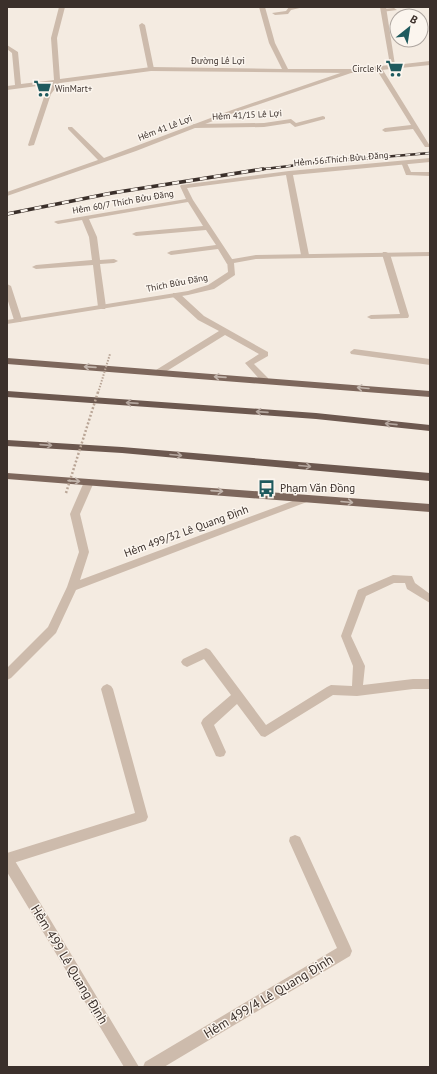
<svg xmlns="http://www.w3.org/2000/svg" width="437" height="1074" viewBox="0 0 437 1074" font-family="'PT Sans',sans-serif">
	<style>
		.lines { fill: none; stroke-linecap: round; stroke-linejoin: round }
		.service { fill: #cdbbac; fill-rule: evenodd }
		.minor { fill: #cdbbac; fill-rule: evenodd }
		.primary { fill: #7d675c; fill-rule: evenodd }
		.trunk { fill: #6c584f; fill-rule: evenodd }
		.rail-far1-casing { stroke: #3b302b; stroke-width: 2.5 }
		.rail-casing { stroke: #3b302b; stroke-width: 3.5 }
		.rail-far1 { stroke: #fbf5ee; stroke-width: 1.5; stroke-dasharray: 5; stroke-linecap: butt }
		.rail { stroke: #fbf5ee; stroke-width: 2.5; stroke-dasharray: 7; stroke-linecap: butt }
		.path-bridge-far1 { stroke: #b9a596; stroke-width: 2; stroke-dasharray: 1.5 1.5; stroke-linecap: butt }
		.path-bridge { stroke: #b9a596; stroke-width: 2.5; stroke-dasharray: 2 2; stroke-linecap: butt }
		.oneway { stroke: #c2b5ac }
		.oneway2 { stroke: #b4a69e }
		.labels { text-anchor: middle; stroke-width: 3; stroke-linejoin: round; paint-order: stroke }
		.far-street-label { font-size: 9px; fill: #3b302b; stroke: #fbf5ee }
		.far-poi-label { font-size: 9px; fill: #3b302b; stroke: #fbf5ee; text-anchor: end }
		.poi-label { font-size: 11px; fill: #3b302b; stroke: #fbf5ee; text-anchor: start }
		.street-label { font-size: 11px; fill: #3b302b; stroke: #fbf5ee }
		.near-street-label { font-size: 13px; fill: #3b302b; stroke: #fbf5ee }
	</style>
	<rect width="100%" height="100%" fill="#f4ebe1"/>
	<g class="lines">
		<!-- service -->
		<path class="service" d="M289 7H304L291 10 288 14 275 15 272 13 286 11Z
			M383 9 394 8 397 10 381 12Z
			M142 23 145 25 154 69 151 71 148 69 139 25Z
			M378 65 381 67 430 146 429 147H425L413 129 385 132 382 130 385 128 411 125 375 67Z
			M352 69 355 71 354 72 236 112 136 151 7 196V192L98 160 68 129V127H72L104 158 232 110Z
			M55 81 60 82 51 94 34 145 29 146 28 145 45 94Z
			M430 158V162L293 175 309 255 308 257H302L301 255 286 175 187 188 193 200 234 262 233 264H227L218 249 171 255 167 253 171 251 216 245 206 230 136 236 132 234 136 232 203 226 188 202 89 219 97 237 100 260 114 259 118 261 114 263 100 264 106 307 105 309H102L98 307 93 265 36 269 32 267 36 265 92 260 89 237 82 220 58 224 54 222 56 221 186 199 180 186 181 185 289 171Z
			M383 252H386L390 254 409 316 408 318 371 319 367 317 371 315 400 314 382 254Z
			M7 284 11 286 22 320 21 322H15L14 320 7 298Z
			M173 293H179L204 316 268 352V356L254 364 268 378V382H262L245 363 259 354 225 335 162 374H156V370L219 331 198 320 173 297Z
			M354 349 430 359V365L351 354 350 352Z
			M89 479 94 482 80 514 89 552 80 580 306 496 309 495 314 498 312 500 76 590 56 633 11 678 7 680V668L48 627 67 587 79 552 70 514 84 482Z
			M393 575 412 576 415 583 430 594V603L407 589 405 583H394L366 596 351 636 365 666 363 685 413 679H430V689H413L357 696 333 695 265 737 261 736 237 704 214 725 226 752 224 756 220 757 216 756 201 723 203 719 231 695 204 659 187 667 183 665 181 662 183 659 206 648 210 650 266 725 327 687 331 685 352 686 353 666 341 636 358 590Z
			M107 684 111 686 113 689 148 817 146 821 7 865V853L135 813 101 689 103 686Z
			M295 835 300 837 350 946 352 951 350 956 164 1067H143L145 1062 337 948 289 841 290 837Z"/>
		<!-- minor -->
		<path class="minor" d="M59 7H65L57 38 60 79 151 67 282 69 269 43 259 7H265L275 43 288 69H352L390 65 380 7H386L395 65 430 61V65L352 73 151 71 7 90V86L15 85 12 53 7 49V45L18 52 21 84 54 80 51 38Z
			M323 116 325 117V119L295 127 290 123 264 127 194 128 191 126 194 124 264 123 291 119 296 123Z
			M402 161H406L411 172H430V176L406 175 401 162Z
			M430 252V256L256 259 234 263 235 275 214 289 188 295 7 324V320L188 291 208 285 228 272 227 260 256 255Z
			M7 854 12 856 139 1067H124L7 872Z"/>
		<!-- primary -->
		<path class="primary" d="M7 358 430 391V397L7 364Z
			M7 473 430 504V512L7 479Z"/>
		<!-- trunk -->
		<path class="trunk" d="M7 391 316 413 430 425V431L316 419 7 397Z
			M7 440 122 447 430 473V481L122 453 7 446Z"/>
		<defs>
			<path id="rail-far1" d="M256 170 323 162 430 153"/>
			<path id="rail" d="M7 214 112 193 263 169"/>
		</defs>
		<!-- rail-far1 casing -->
		<use href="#rail-far1" class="rail-far1-casing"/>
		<!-- rail casing -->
		<use href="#rail" class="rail-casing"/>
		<!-- rail-far1 -->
		<use href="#rail-far1" class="rail-far1"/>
		<!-- rail -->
		<use href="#rail" class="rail"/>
		<!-- path-bridge-far1 -->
		<path class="path-bridge-far1" d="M98 393 110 354"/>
		<!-- path-bridge -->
		<path class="path-bridge" d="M66 493 98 392"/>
	</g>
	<!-- one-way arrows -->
	<defs><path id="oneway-shaft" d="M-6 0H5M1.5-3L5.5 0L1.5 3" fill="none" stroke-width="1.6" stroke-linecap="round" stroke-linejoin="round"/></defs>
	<g class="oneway">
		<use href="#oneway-shaft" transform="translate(90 367) rotate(-176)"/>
		<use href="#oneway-shaft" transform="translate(220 377) rotate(-176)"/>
		<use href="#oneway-shaft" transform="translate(363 388) rotate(-175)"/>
		<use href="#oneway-shaft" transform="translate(74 481) rotate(4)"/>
		<use href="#oneway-shaft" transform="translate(217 491) rotate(4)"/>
		<use href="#oneway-shaft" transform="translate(347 502) rotate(5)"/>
	</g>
	<g class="oneway2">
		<use href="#oneway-shaft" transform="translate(132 403) rotate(-176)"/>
		<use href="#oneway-shaft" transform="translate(262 412) rotate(-176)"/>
		<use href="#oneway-shaft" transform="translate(391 424) rotate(-174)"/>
		<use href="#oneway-shaft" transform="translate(46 445) rotate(4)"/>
		<use href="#oneway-shaft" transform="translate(176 455) rotate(5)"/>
		<use href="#oneway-shaft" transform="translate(305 466) rotate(5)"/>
	</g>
	<!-- icons -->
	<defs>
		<symbol id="supermarket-bare" viewBox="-9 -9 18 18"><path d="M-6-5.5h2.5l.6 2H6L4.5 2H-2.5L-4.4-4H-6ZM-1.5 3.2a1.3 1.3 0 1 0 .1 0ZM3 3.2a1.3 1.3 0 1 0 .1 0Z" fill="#1f5a5e" stroke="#fbf5ee" stroke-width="2.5" paint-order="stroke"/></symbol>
		<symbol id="bus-bare" viewBox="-9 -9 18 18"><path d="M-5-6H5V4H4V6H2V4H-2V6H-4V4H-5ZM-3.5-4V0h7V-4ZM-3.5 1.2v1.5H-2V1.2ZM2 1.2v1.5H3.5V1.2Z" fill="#1f5a5e" stroke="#fbf5ee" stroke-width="2.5" paint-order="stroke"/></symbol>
	</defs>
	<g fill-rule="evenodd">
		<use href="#supermarket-bare" x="382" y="56" width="25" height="25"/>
		<use href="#supermarket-bare" x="30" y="76" width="25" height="25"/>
		<use href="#bus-bare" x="254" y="476" width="25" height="25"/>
	</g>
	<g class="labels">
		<!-- far-street labels -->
		<g class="far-street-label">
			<text x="218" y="64">Đường Lê Lợi</text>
			<text transform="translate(247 115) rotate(-3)" y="3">Hẻm 41/15 Lê Lợi</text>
			<text transform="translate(165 128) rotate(-21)" y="3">Hẻm 41 Lê Lợi</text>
			<text transform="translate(341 159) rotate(-5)" y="3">Hẻm 56 Thích Bửu Đăng</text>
			<text transform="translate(123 202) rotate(-10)" y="3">Hẻm 60/7 Thích Bửu Đăng</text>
			<text transform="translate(177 283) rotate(-11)" y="3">Thích Bửu Đăng</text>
		</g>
		<!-- far-poi labels -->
		<g class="far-poi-label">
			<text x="382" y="72">Circle K</text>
			<text x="55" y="92" text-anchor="start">WinMart+</text>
		</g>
		<!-- poi labels -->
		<g class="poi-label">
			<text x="280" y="492">Phạm Văn Đồng</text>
		</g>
		<!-- street labels -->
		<g class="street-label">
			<text transform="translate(186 531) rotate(-20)" y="4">Hẻm 499/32 Lê Quang Định</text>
		</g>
		<!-- near-street labels -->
		<g class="near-street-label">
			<text transform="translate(70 964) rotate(59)" y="5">Hẻm 499 Lê Quang Định</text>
			<text transform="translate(268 996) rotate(-31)" y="5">Hẻm 499/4 Lê Quang Định</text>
		</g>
	</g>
	<!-- border -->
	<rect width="437" height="1074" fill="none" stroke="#3b302b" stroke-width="16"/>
	<!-- north arrow -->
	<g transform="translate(409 28) rotate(30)"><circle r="19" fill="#fbf5ee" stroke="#aea6a0"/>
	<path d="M0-3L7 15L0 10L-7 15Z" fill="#1f5a5e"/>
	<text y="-6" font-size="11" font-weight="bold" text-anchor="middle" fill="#3b302b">B</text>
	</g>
</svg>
